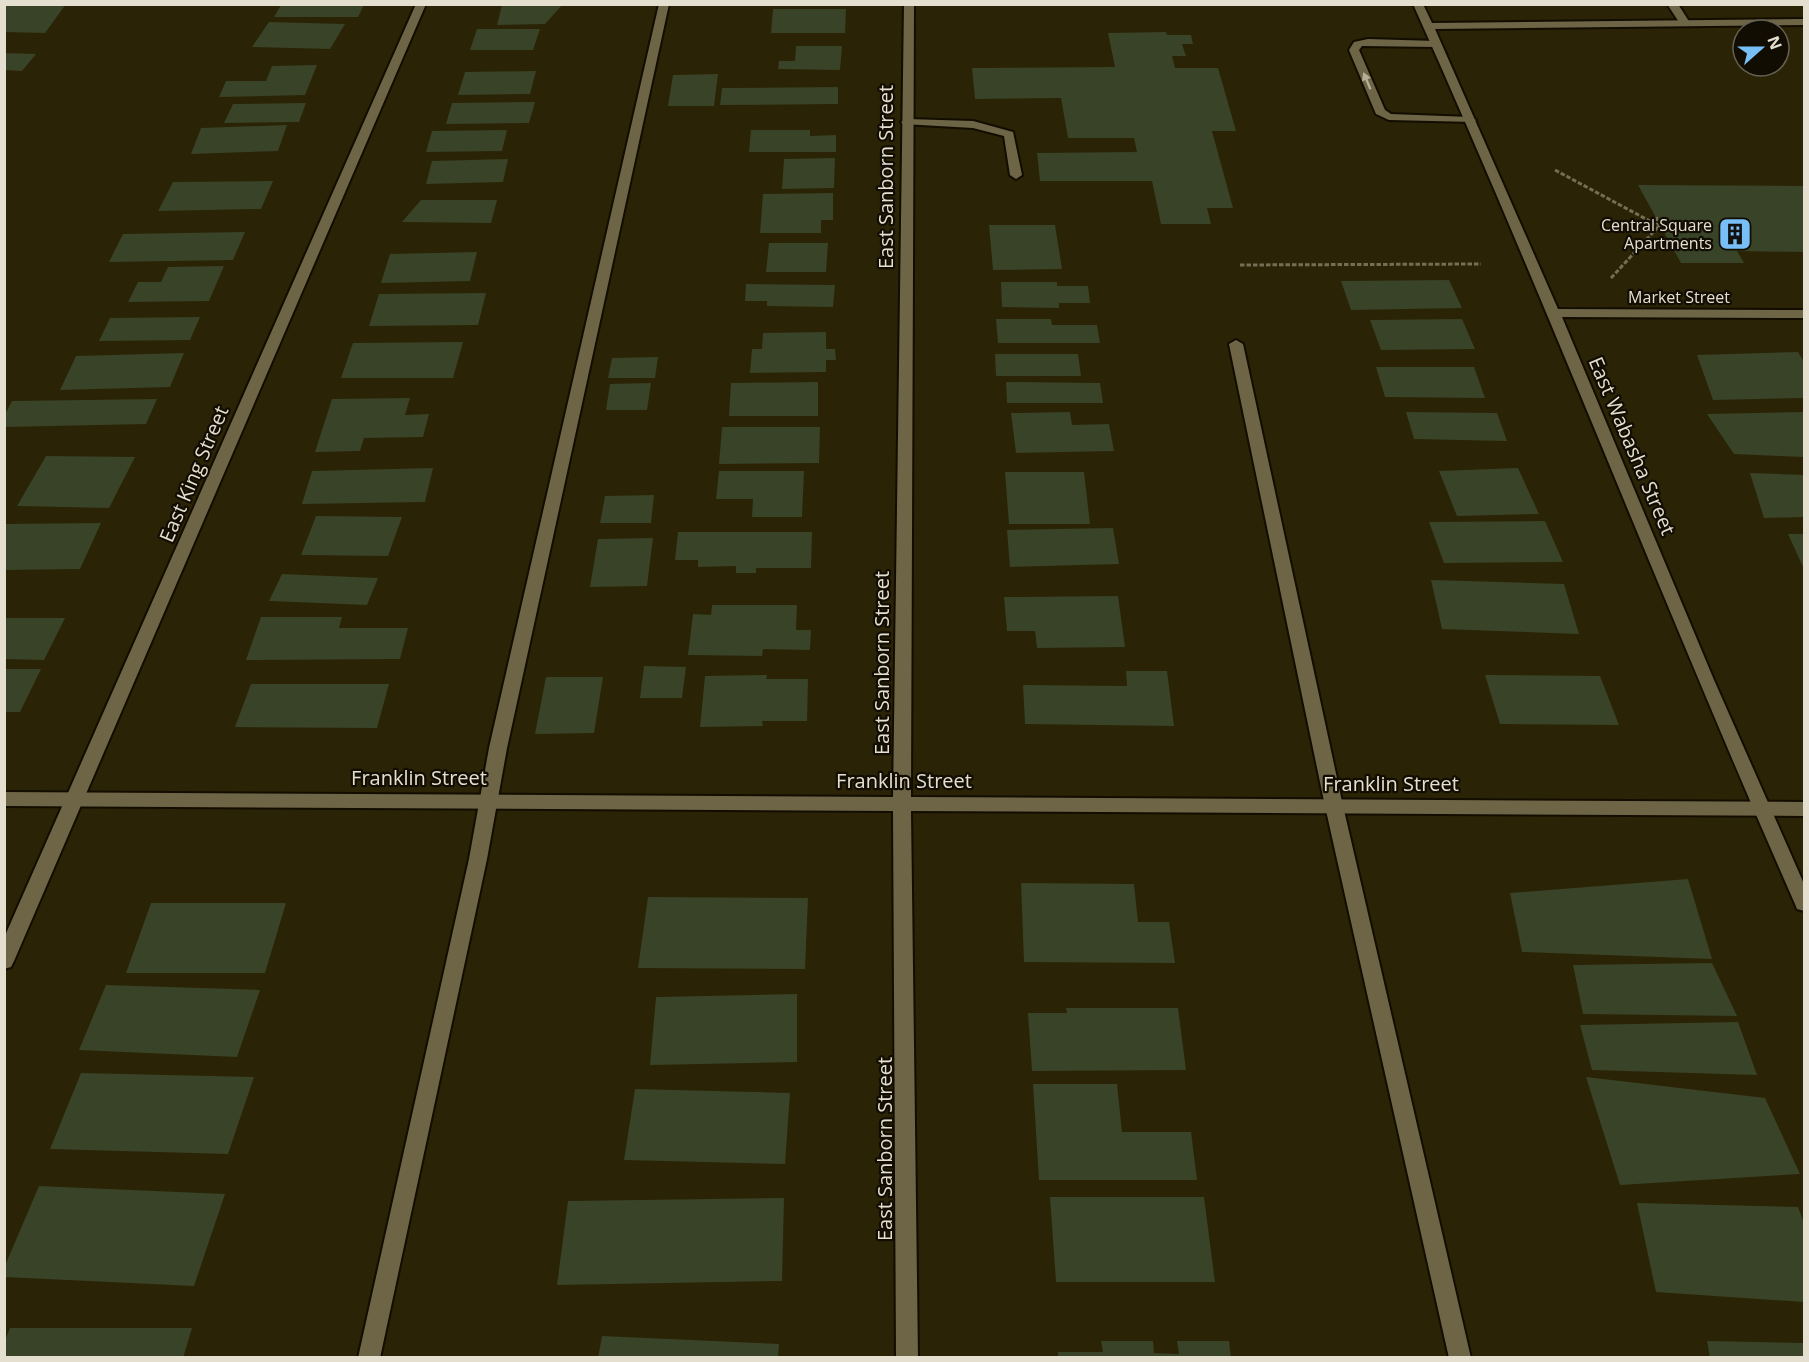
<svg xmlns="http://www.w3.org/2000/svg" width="1809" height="1362" viewBox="0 0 1809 1362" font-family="'Open Sans',sans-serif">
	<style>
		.building { fill: #394327 }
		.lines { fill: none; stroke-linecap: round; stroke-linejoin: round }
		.service-casing { stroke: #130d00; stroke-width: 4 }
		.minor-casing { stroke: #130d00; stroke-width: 4 }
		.tertiary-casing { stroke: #130d00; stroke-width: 4 }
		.path { stroke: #756e55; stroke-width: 3; stroke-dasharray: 4.5 2; stroke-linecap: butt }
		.service { fill: #6e6546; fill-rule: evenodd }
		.minor { fill: #6e6546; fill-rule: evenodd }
		.tertiary { fill: #6e6546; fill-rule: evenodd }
		.oneway { fill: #b5ae98 }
		.labels { text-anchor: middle; stroke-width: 4.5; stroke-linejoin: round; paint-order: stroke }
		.far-poi-label { font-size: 16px; fill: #e4dfce; stroke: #110d03; text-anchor: end }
		.far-street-label { font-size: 16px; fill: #e4dfce; stroke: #110d03 }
		.street-label { font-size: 20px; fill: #e4dfce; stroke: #110d03 }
	</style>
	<rect width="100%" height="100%" fill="#2b2305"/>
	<!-- building -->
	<path class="building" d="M5 4H66L45 33 4 32Z
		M535 4H563L545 24 497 25 502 5Z
		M281 5H364L358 17H274Z
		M773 9H846L845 33H771Z
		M269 22 345 24 330 49 252 47Z
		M477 29H540L533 50H470Z
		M1166 32 1167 35H1191L1193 44H1182L1186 56H1172L1175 68H1218L1236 131H1212L1233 208H1207L1211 224H1161L1152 181H1040L1037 153 1137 152 1134 138H1068L1061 98 975 99 972 68 1115 67 1108 33Z
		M796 46H842L840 70 778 69 779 61H795Z
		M4 53 36 54 22 71 4 70Z
		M317 65 305 95 219 97 226 81H266L272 66Z
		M536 71 530 94 458 95 465 72Z
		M718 74 714 106H668L673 75Z
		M838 87V104L720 105 722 88Z
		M535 102 529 123 446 124 452 103Z
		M306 103 299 122 224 123 233 104Z
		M287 125 278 151 191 154 201 128Z
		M507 130 502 151 426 152 432 131Z
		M751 130H810V136L836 135V152H749Z
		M835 158 834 188 782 189 784 159Z
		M508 159 503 182 426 184 432 161Z
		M273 181 261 209 158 211 173 182Z
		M1638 185 1804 186V252L1737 251 1744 263H1681Z
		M833 193V220H821V233H760L763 194Z
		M421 200H497L491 223 402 222Z
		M989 225H1055L1062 269 993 270Z
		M245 232 233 260 109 262 123 234Z
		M769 243H828L826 272H766Z
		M477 252 470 281 381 283 390 254Z
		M224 266 209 301 128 302 138 282H161L168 267Z
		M1449 280 1462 308 1351 310 1341 281Z
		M1001 282H1057V286H1088L1090 303H1059V308L1002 307Z
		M746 284 835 285 833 307 767 306V301H745Z
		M486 293 478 325 369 326 379 294Z
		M200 317 190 340 99 341 110 318Z
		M996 319H1051L1052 325H1097L1100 343H998Z
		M1462 319 1475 349 1381 350 1370 320Z
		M826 332V349H835L836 360H826V372L750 373 752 349H762L763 333Z
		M463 342 453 378H341L353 343Z
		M1798 352 1804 362V398L1713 400 1697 355Z
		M184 353 170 387 60 390 76 356Z
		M995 354H1078L1081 376H996Z
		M658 357 655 378H608L612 358Z
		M1376 367H1474L1485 398 1385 397Z
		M818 382V416H729L731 383Z
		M1006 382 1100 383 1103 403H1007Z
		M651 383 647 410H606L610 384Z
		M410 398 405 415 429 414 423 437 364 438 360 451 315 452 332 399Z
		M157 399 146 424 4 427V416L12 401Z
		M1070 412 1072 425 1109 424 1114 451 1016 453 1011 413Z
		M1406 412 1497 413 1507 441 1414 439Z
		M1804 412V457L1734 454 1707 414Z
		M722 427H820L819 463 719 464Z
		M46 456 135 457 109 508 17 506Z
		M433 468 425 502 302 504 312 471Z
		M1518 468 1539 514 1457 516 1439 471Z
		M719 471H804L802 517H752L753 499H716Z
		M1005 472H1084L1090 524H1009Z
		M1750 473 1804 475V517L1764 518Z
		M654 495 651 523H600L605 496Z
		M316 516 402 517 388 556 301 555Z
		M1545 521 1563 562 1444 563 1429 522Z
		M101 523 80 569 4 570V524Z
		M1113 528 1119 564 1010 567 1007 530Z
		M678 532H812L811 568H756V573H736V566L698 567V560H675Z
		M1788 534H1804V569Z
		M653 538 647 586 590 587 598 539Z
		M282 574 378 578 367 605 269 601Z
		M1431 580 1564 584 1579 634 1442 629Z
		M1118 596 1125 647 1037 648 1035 631H1007L1004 597Z
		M712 605H797L796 630H811L810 650 763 649 762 656 688 655 693 614 711 615Z
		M261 617H342L339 628H408L400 659 246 660Z
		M4 618H65L44 660 4 659Z
		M644 666 686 667 682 698H640Z
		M4 669H41L20 712H4Z
		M1126 671H1167L1174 726 1025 724 1023 685 1127 686Z
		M767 675 766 679H808L807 721H762L763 726 700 727 705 676Z
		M1485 675 1600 676 1619 725 1500 724Z
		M546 677H603L594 733 535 734Z
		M251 684H389L377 728 235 727Z
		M1688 879 1712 959 1522 952 1510 893Z
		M1021 883 1134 884 1138 922H1169L1175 963 1024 962Z
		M648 897 808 898 805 969 638 968Z
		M151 903H286L265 973H126Z
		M1712 963 1737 1016 1583 1014 1573 965Z
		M106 985 260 990 237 1057 79 1050Z
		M797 994V1062L650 1065 656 997Z
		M1066 1008H1178L1186 1070 1032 1071 1028 1013H1067Z
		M1738 1022 1757 1075 1592 1070 1580 1025Z
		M81 1073 254 1077 228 1154 50 1149Z
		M1586 1077 1765 1098 1800 1174 1620 1185Z
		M1033 1084H1117L1122 1132H1191L1197 1180H1039Z
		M635 1089 790 1093 785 1164 624 1160Z
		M39 1186 225 1194 194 1286 4 1277V1268Z
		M1050 1197H1204L1215 1282H1056Z
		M784 1198 782 1281 557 1285 568 1201Z
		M1637 1203 1798 1207 1804 1223V1302L1656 1292Z
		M10 1328H192L183 1358H4V1343Z
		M602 1336 779 1344 778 1358H598Z
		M1101 1341H1153L1154 1353 1179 1354 1177 1341H1229L1231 1358H1058V1352H1103Z
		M1707 1341 1804 1343V1358H1710Z"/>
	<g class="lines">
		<defs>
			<path id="service" d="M659 4H669L507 748 487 859 380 1358H358L469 859 489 748Z
				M1667 4H1678L1690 23 1689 25H1681Z
				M1368 39 1436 41 1441 44 1436 47 1362 46 1359 50 1385 110 1391 114 1470 117 1476 120 1474 122 1389 120 1376 114 1349 50 1354 42Z
				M907 119 973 121 1013 132 1022 175 1016 179 1010 175 1004 136 973 128 903 124 901 122Z
				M1236 340 1243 344 1343 806 1471 1358H1449L1325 806 1229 344Z"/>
			<path id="minor" d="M416 4H426L14 961 11 967 4 969V938Z
				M1413 4H1423L1432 23 1804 19V25L1435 29 1558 309 1804 310V318L1562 317 1714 680 1804 884V911L1797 909 1795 904C1663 605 1547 302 1413 4Z"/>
			<path id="tertiary" d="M904 4H914L911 797 1804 802V816L911 811 918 1358H896L893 811 4 806V792L893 797Z"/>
		</defs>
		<!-- service casing -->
		<use href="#service" class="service-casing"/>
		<!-- minor casing -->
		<use href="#minor" class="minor-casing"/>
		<!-- tertiary casing -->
		<use href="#tertiary" class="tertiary-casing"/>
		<!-- path -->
		<path class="path" d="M1555 170 1659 226 1656 217
			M1240 265 1481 264
			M1611 278 1659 226"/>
		<!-- service -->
		<use href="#service" class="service"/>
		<!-- minor -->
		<use href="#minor" class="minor"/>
		<!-- tertiary -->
		<use href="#tertiary" class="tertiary"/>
	</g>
	<!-- one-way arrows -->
	<defs><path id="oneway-solid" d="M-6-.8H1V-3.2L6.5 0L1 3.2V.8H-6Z" transform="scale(1.5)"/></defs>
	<use class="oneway" href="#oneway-solid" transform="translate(1367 81) rotate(-113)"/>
	<!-- icons -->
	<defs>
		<symbol id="building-square" viewBox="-11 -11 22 22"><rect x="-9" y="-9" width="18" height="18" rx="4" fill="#78bff7" stroke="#110d03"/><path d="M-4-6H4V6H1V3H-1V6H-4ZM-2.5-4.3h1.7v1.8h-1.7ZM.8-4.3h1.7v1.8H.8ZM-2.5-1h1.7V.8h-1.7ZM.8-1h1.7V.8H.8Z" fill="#111"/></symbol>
	</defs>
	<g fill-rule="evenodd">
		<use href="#building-square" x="1716" y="215" width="38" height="38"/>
	</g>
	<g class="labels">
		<!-- far-poi labels -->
		<g class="far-poi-label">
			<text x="1712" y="231">Central Square<tspan x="1712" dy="18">Apartments</tspan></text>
		</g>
		<!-- far-street labels -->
		<g class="far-street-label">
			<text x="1679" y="303">Market Street</text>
		</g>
		<!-- street labels -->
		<g class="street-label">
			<text transform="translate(886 177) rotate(-90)" y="7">East Sanborn Street</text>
			<text transform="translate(1632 446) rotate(67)" y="7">East Wabasha Street</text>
			<text transform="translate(194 474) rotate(-67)" y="7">East King Street</text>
			<text transform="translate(882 663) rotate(-90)" y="7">East Sanborn Street</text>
			<text x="419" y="785">Franklin Street</text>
			<text x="904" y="788">Franklin Street</text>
			<text x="1391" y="791">Franklin Street</text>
			<text transform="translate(885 1149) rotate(-90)" y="7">East Sanborn Street</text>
		</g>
	</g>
	<!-- border -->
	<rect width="1809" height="1362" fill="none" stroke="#e4dfce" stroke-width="12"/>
	<!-- north arrow -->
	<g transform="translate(1761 48) rotate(69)"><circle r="28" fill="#110d03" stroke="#656154" stroke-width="1.5"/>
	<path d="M0-4.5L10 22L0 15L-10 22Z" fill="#78bff7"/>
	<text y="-9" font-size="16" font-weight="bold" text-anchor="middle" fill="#e4dfce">N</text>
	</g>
</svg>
